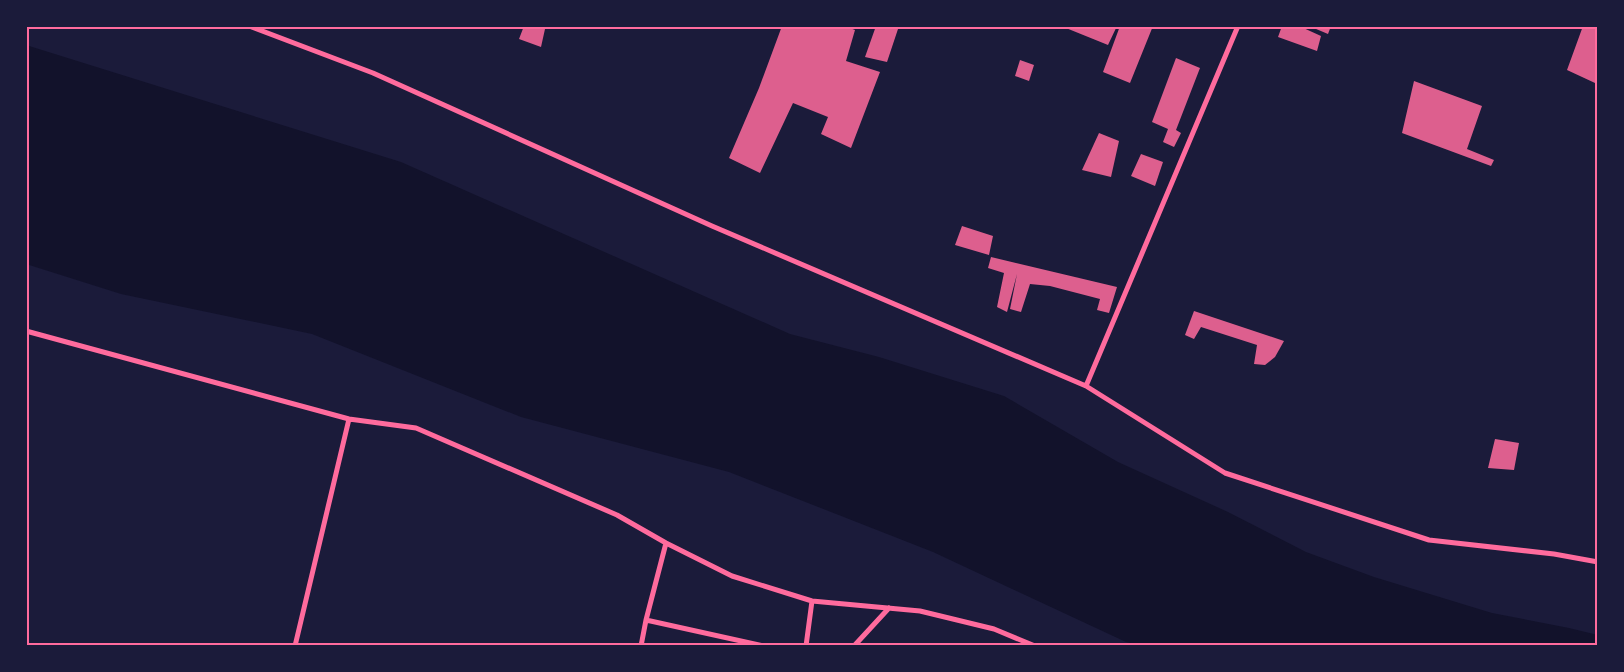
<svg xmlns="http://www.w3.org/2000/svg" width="1624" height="672" viewBox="0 0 1624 672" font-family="'Noto Sans',sans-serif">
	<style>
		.water { fill: #12122b }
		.building { fill: #dd5f8e }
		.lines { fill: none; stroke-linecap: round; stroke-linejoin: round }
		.minor { stroke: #ff6b9d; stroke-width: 5 }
		.neatline { fill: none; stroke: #ff6b9d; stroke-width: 2 }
	</style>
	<rect width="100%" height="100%" fill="#1b1b3a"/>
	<!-- water -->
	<path class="water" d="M26 45 401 162 790 334 879 357 1004 396 1118 462 1228 512 1306 552 1374 577 1492 613 1569 628 1598 635V646H1143L1126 642 933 552 729 472 521 417 312 334 121 294 26 264Z"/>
	<!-- building -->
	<path class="building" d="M524 26H536L545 29 541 47 519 39Z
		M782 26H845L855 30 846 61 880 72 851 148 821 134 828 117 793 103 760 173 729 158 759 88Z
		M876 26H899L887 62 865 57Z
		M1061 26H1117L1108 45Z
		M1120 26H1153L1130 83 1103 72Z
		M1282 26H1299L1321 36 1317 51 1278 37Z
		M1309 26H1331L1328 34Z
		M1583 26H1598V78L1595 83 1567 70Z
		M1176 58 1200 68 1176 130 1181 133 1174 147 1163 142 1168 129 1152 122Z
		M1020 60 1034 65 1029 81 1015 76Z
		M1414 81 1482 106 1467 149 1494 160 1491 166 1402 133Z
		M1099 133 1119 141 1111 177 1082 170Z
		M1141 154 1163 162 1155 186 1131 176Z
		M962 226 993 236 989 255 955 245Z
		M991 257 1117 287 1109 313 1097 310 1100 299 1050 286 1030 284 1021 312 1010 309 1017 274 1007 312 997 307 1004 273 988 268Z
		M1194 311 1284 341 1275 357 1265 365 1254 364 1257 345 1201 327 1194 339 1185 335Z
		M1495 439 1519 443 1514 470 1488 468Z"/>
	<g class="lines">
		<!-- minor -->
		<path class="minor" d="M249 26 373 73 712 226 1086 386 1225 473 1429 540 1554 554 1598 562
			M26 331 349 419 416 428 617 515 666 543 732 576 812 601 920 611 994 629 1035 646
			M1086 386 1238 26
			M646 620 764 646
			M295 646 349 419
			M641 646 646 620 666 543
			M806 646 812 601
			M854 646 889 608"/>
	</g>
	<!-- border -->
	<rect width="1624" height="672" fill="none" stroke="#1b1b3a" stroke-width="55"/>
	<rect x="28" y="28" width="1568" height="616" class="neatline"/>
</svg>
